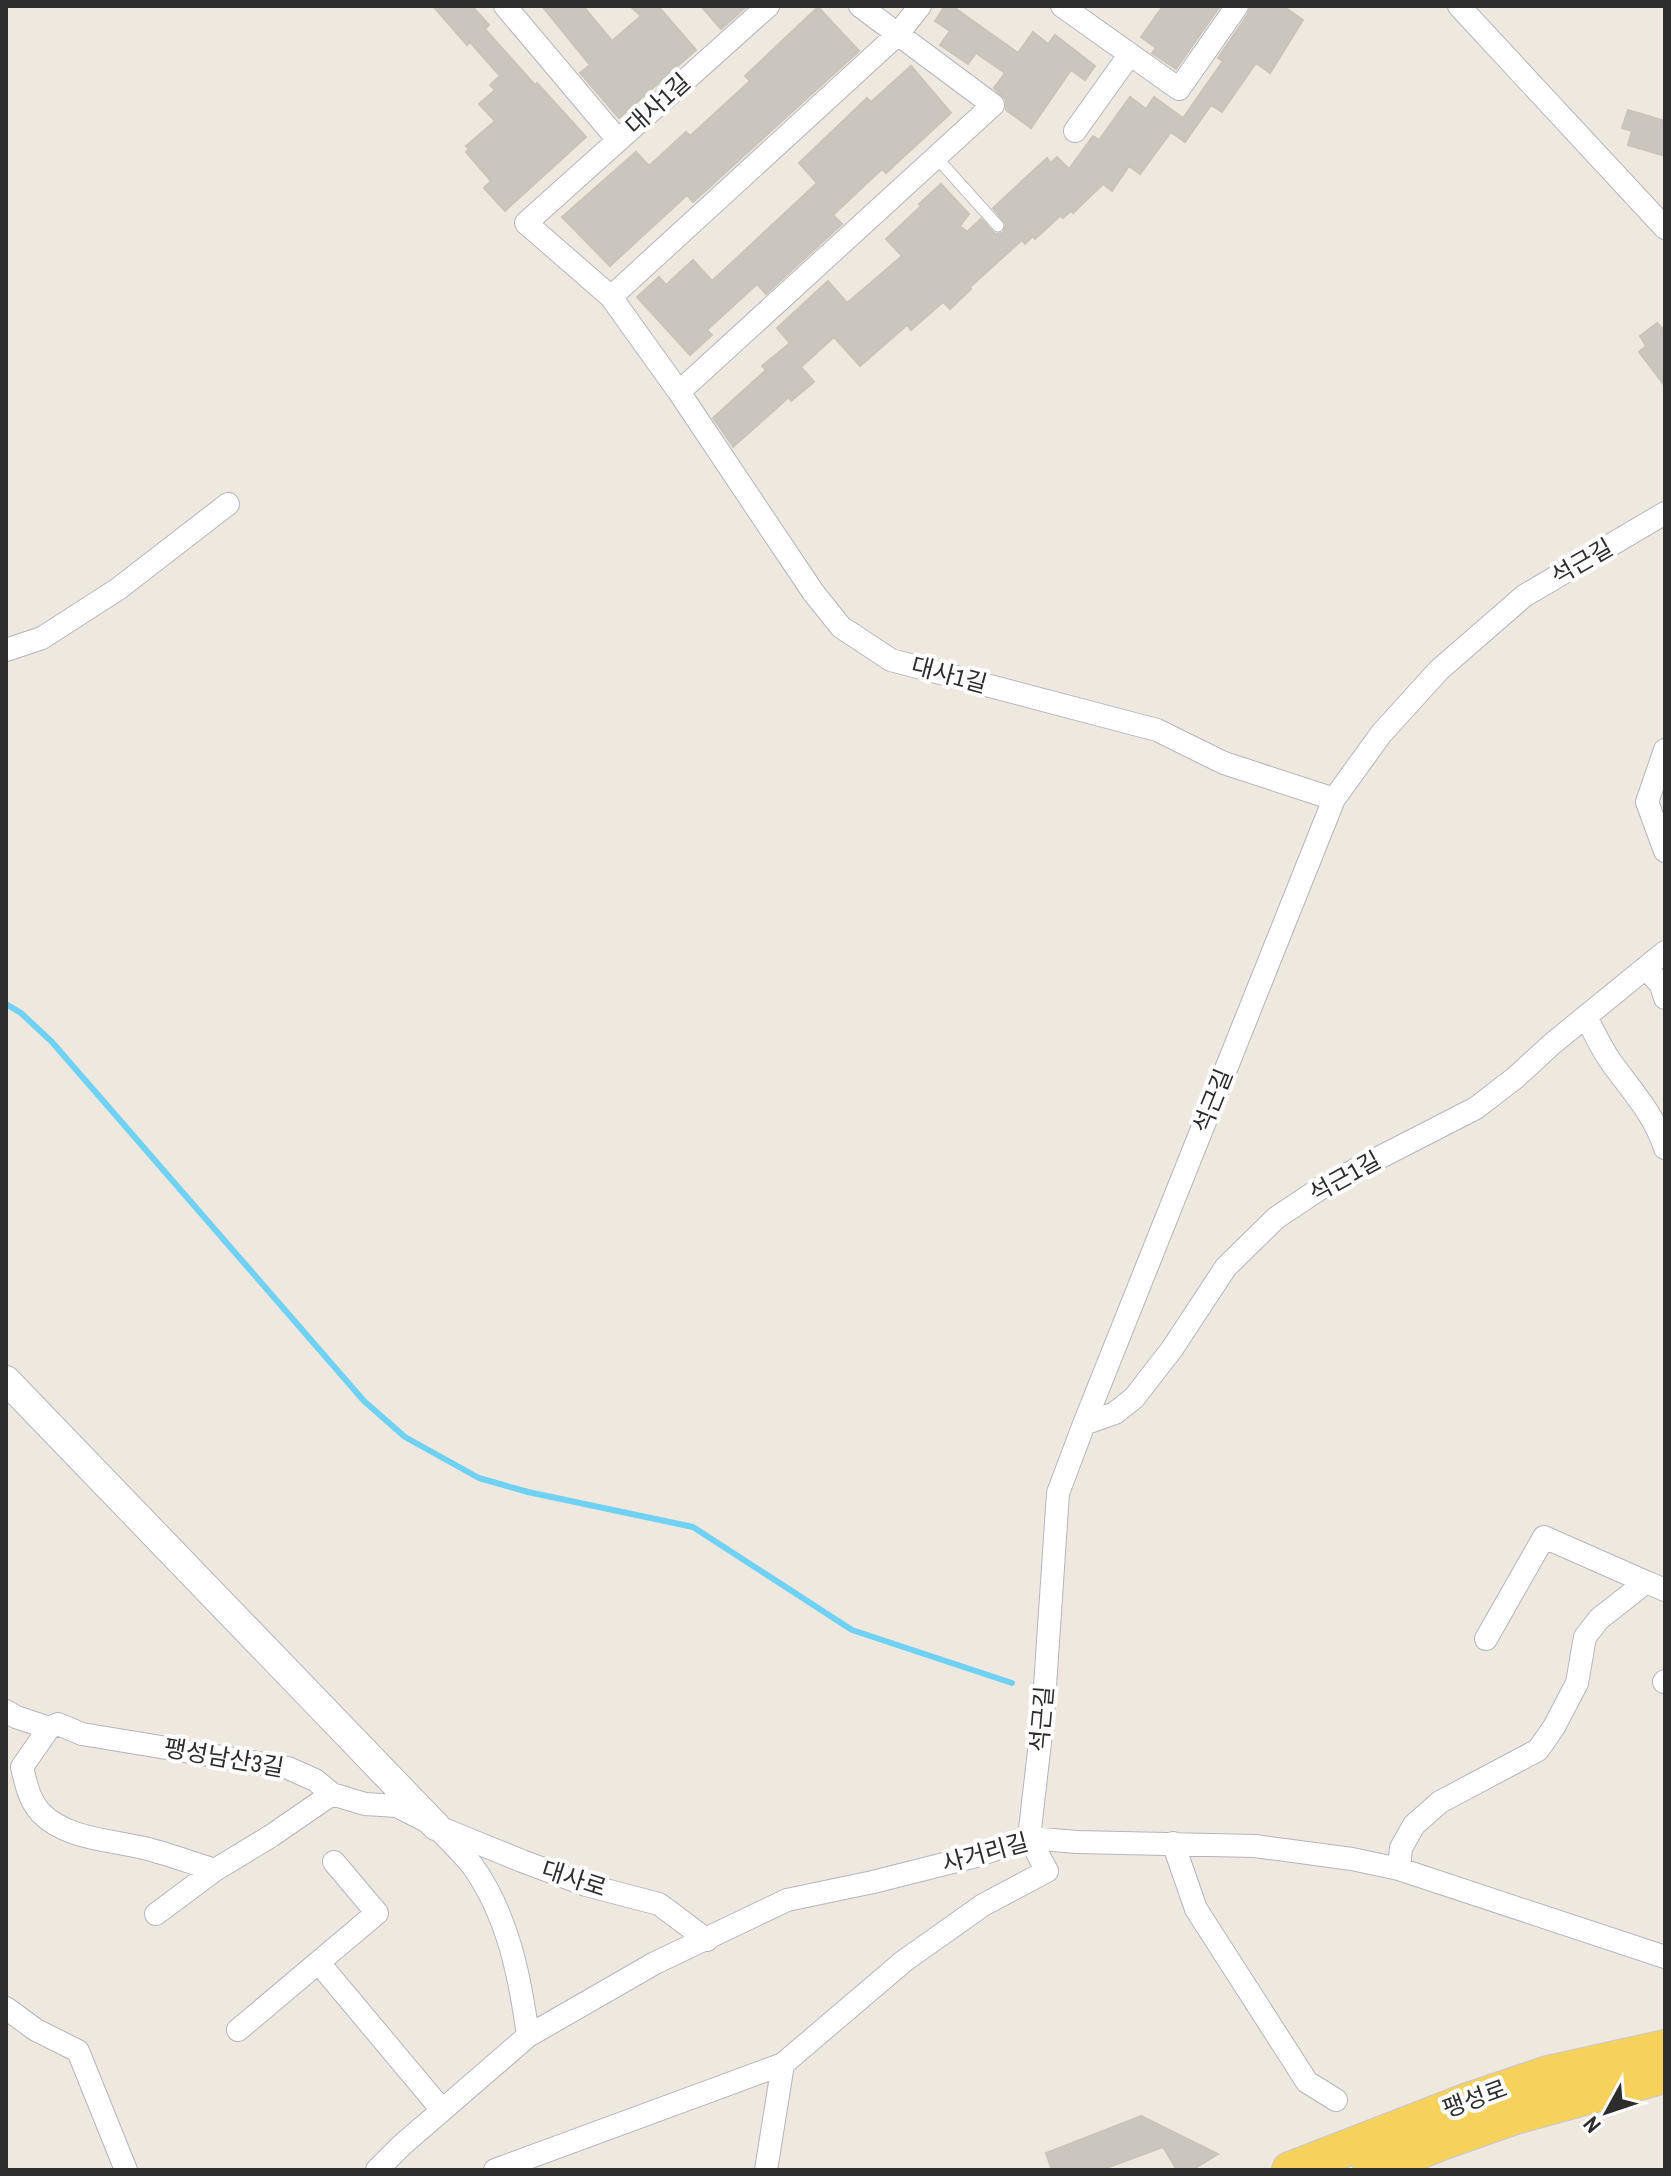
<svg xmlns="http://www.w3.org/2000/svg" width="1671" height="2176" viewBox="0 0 1671 2176" font-family="'Archivo Narrow','Noto Sans KR',sans-serif">
	<style>
		.lines { fill: none; stroke-linecap: round; stroke-linejoin: round }
		.stream { stroke: #6fd1f3; stroke-width: 6 }
		.building { fill: #cac5be; stroke: #cac4b8; stroke-width: 2 }
		.service-casing { stroke: #b3b5c1; stroke-width: 13 }
		.minor-casing { stroke: #b3b5c1; stroke-width: 24 }
		.tertiary-casing { stroke: #b3b5c1; stroke-width: 30 }
		.primary-casing { stroke: #c8c8c8; stroke-width: 38 }
		.service { stroke: #fff; stroke-width: 11 }
		.minor { stroke: #fff; stroke-width: 22 }
		.tertiary { stroke: #fff; stroke-width: 28 }
		.primary { stroke: #f6d25d; stroke-width: 36 }
		.labels { text-anchor: middle; stroke-width: 8; stroke-linejoin: round; paint-order: stroke }
		.street-label { font-size: 24px; fill: #2d2d2d; stroke: #fff }
	</style>
	<rect width="100%" height="100%" fill="#efe8df"/>
	<g class="lines">
		<!-- stream -->
		<path class="stream" d="M6 1004 21 1013 52 1042 364 1401 405 1437 479 1478 528 1492 693 1527 852 1630 1012 1683"/>
	</g>
	<!-- building -->
	<path class="building" d="M433 6H472L489 25 485 29 535 85 537 83 586 137 505 211 484 188 491 181 466 152 469 149 466 146 495 121 479 104 495 90 490 85 500 76 470 42 467 45Z
		M542 6H583L612 41 641 16 630 6H658L696 50 619 118 580 73 590 65Z
		M701 6H747L721 29Z
		M945 6H952L1018 53 1033 32 1048 44 1055 35 1095 66 1085 80 1071 70 1031 128 1006 110V100L994 88 1005 73 976 53 968 64 940 45 950 31 935 21Z
		M1163 6H1220L1176 69 1152 53 1156 48 1141 37Z
		M1251 6H1283L1303 20 1270 73 1256 63 1222 112 1211 105 1185 142 1171 132 1140 174 1129 166 1112 191 1103 184 1073 213 1071 211 1063 218 1060 216 1035 239 1033 236 1025 244 1022 240 970 287 971 289 950 309 943 302 911 330 907 325 860 366 834 337 801 367 814 382 791 401 789 397 733 447 732 445 713 418 766 370 762 366 790 343 777 328 828 281 847 303 902 256 886 239 921 206 919 204 941 184 969 214 960 226 967 232 981 219 995 234 1003 233 1006 224 993 208 1047 158 1051 163 1057 157 1069 169 1093 136 1099 140 1130 97 1146 109 1154 97 1183 118 1223 61 1218 58 1248 14Z
		M818 7 859 51 693 202 687 195 610 266 562 217 636 152 649 166 686 132 690 136 750 81 745 76Z
		M911 66 951 113 886 173 882 169 833 215 842 224 766 294 757 284 707 330 712 335 690 355 637 297 659 277 666 285 693 260 712 281 817 183 799 163 867 98 871 102Z
		M1628 110 1665 121V156L1628 145 1632 131 1622 128Z
		M1657 323 1665 331V386L1639 352 1646 346 1640 336Z
		M1141 2116 1218 2154 1192 2170H1177L1163 2147 1101 2170H1052L1046 2153Z"/>
	<g class="lines">
		<defs>
			<path id="service" d="M936 157 998 226"/>
			<path id="minor" d="M505 6 618 140
				M768 6 526 223 611 297 679 392 813 592 841 627 891 660 1157 730 1224 763 1334 799
				M1062 6 1179 89 1237 6
				M1459 6 1665 228
				M1075 131 1130 54
				M611 297 897 35 920 6
				M679 392 993 105 860 6
				M6 650 42 638 118 589 228 504
				M1665 750 1647 802 1665 851
				M1646 968 1661 985 1665 998
				M1586 1017C1594 1032 1601 1048 1611 1062 1631 1090 1654 1114 1665 1148
				M1084 1424 1115 1413 1134 1398 1172 1349 1226 1267 1276 1218 1324 1186 1476 1108 1515 1078 1552 1044 1665 952
				M1486 1639 1544 1537 1646 1582
				M1664 1682 1665 1681
				M6 1711 16 1717 49 1728 58 1724 82 1734 288 1768 315 1780 332 1794 365 1804 397 1806 436 1826 522 1861 586 1885 659 1904 707 1940
				M49 1728 22 1767C26 1784 29 1800 41 1813 66 1839 111 1840 144 1848 168 1854 192 1863 215 1870
				M442 1833C452 1843 463 1854 472 1865 508 1915 520 1977 528 2036
				M1173 1843 1196 1909 1307 2082 1336 2100
				M1399 1869 1401 1848 1414 1825 1440 1802 1538 1750 1554 1727 1577 1683 1585 1637 1599 1619 1646 1582 1665 1590
				M156 1914 215 1870 271 1836 332 1794
				M319 1963 442 2110
				M6 2008 36 2030 78 2051 126 2170
				M238 2030 377 1913 334 1862
				M377 2170 402 2145 528 2036 655 1963 787 1900 873 1882 976 1856 1029 1838 1077 1842 1255 1846 1352 1859 1399 1869 1665 1957
				M495 2170 783 2064
				M766 2170 783 2064 904 1961 983 1905 1047 1871 1029 1838 1043 1716 1058 1493 1084 1424 1334 799 1381 734 1439 670 1524 596 1665 513"/>
			<path id="tertiary" d="M6 1380 436 1826"/>
			<path id="primary" d="M1290 2170 1468 2101 1548 2074 1665 2048
				M1371 2170 1444 2141 1515 2116 1665 2075"/>
		</defs>
		<!-- service casing -->
		<use href="#service" class="service-casing"/>
		<!-- minor casing -->
		<use href="#minor" class="minor-casing"/>
		<!-- tertiary casing -->
		<use href="#tertiary" class="tertiary-casing"/>
		<!-- primary casing -->
		<use href="#primary" class="primary-casing"/>
		<!-- service -->
		<use href="#service" class="service"/>
		<!-- minor -->
		<use href="#minor" class="minor"/>
		<!-- tertiary -->
		<use href="#tertiary" class="tertiary"/>
		<!-- primary -->
		<use href="#primary" class="primary"/>
	</g>
	<g class="labels">
		<!-- street labels -->
		<g class="street-label">
			<text transform="translate(658 104) rotate(-42)" y="8">대사1길</text>
			<text transform="translate(1582 562) rotate(-30)" y="8">석근길</text>
			<text transform="translate(949 675) rotate(15)" y="8">대사1길</text>
			<text transform="translate(1213 1101) rotate(-68)" y="8">석근길</text>
			<text transform="translate(1345 1177) rotate(-29)" y="8">석근1길</text>
			<text transform="translate(1042 1719) rotate(-85)" y="8">석근길</text>
			<text transform="translate(224 1758) rotate(10)" y="8">팽성남산3길</text>
			<text transform="translate(985 1853) rotate(-15)" y="8">사거리길</text>
			<text transform="translate(574 1879) rotate(18)" y="8">대사로</text>
			<text transform="translate(1475 2099) rotate(-20)" y="8">팽성로</text>
		</g>
	</g>
	<!-- border -->
	<rect width="1671" height="2176" fill="none" stroke="#2d2d2d" stroke-width="16"/>
	<!-- north arrow -->
	<g transform="translate(1607 2112) rotate(230)" stroke="#ffffff" stroke-width="6" paint-order="stroke">
	<path d="M0-6L14 30L0 20L-14 30Z" fill="#2d2d2d"/>
	<text y="-12" font-size="22" font-weight="bold" text-anchor="middle" fill="#2d2d2d">N</text>
	</g>
</svg>
